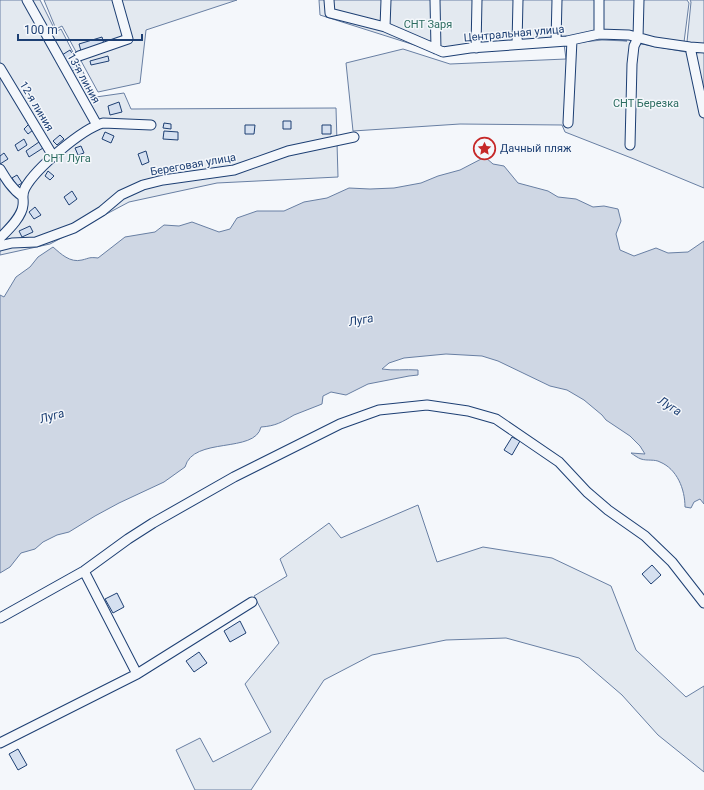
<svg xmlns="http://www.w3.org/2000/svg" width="704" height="790" viewBox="0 0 704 790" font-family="Roboto,sans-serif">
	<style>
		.green { fill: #e3e9f0; stroke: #687fa3 }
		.water { fill: #cfd7e4; stroke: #687fa3 }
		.building { fill: #d5e0f0; stroke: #1d3f73 }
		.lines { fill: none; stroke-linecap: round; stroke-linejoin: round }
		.minor-casing { stroke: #1d3f73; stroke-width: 11 }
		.minor { stroke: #f4f7fb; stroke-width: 9 }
		.labels { text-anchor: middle; stroke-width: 3; stroke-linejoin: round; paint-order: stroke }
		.park-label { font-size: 11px; fill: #2c6c60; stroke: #f4f7fb }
		.street-label { font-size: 11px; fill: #1d3f73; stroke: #f4f7fb }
		.poi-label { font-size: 11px; fill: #1d3f73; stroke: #f4f7fb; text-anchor: start }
		.water-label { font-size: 12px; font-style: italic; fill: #1d3f73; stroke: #f4f7fb }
	</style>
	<rect width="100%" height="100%" fill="#f4f7fb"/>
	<!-- green -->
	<path class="green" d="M0 0H40L56 32 61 29 96 97 124 93 131 109 336 108 338 177 217 183 129 202 50 244 0 255Z
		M44 0H237L146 30 140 83 98 92 62 26 56 29Z
		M319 0H687L689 3 683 50 636 43 686 52 691 2 690 0H704V188L634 159 565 132 562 125 460 124 353 131 346 63 403 49 450 64 566 59 564 44 602 40 627 41 602 38 450 48H424L320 15Z
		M418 505 437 562 483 547 552 558 611 586 636 650 686 697 704 686V772L658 735 622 695 579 658 506 638 446 640 372 655 324 680 251 790H195L176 750 200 738 213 762 271 732 245 684 279 643 254 596 287 576 280 559 329 523 341 538Z"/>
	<!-- water -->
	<path class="water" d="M485 157 493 164 504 166 518 183 548 191 558 197 576 199 593 207 604 206 618 209 621 221 616 234 620 250 634 256 656 248 668 253 688 252 704 241V504L700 499 694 502 691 508 685 507C685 489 677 469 660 462 655 459 647 461 641 459 638 458 634 455 631 453L645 454 640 446 630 436 606 420 602 415 584 400 567 390 550 386 498 361 482 356 446 354 404 358 389 363 382 369C394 371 405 369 418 370V375L409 376 368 384 346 395 331 392 323 396 322 404C313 408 303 411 294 415 282 422 276 426 261 427 255 454 193 436 185 467L164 482 119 503 95 516 69 532 57 535 43 542 35 549 21 553 10 567 0 573V295L4 297 16 277 30 267 38 257 53 247C61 254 70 263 82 260 90 258 89 257 98 258L125 237 155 232 164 225 179 226 192 222 219 232 230 229 237 218 257 211H284L304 202 327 198 349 188 370 189 394 188 421 183 438 176 460 170Z"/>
	<!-- building -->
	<path class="building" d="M102 37 104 44 81 51 79 44Z
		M70 50 80 67 71 72 62 55Z
		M108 56 109 61 91 65 90 61Z
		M119 102 122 112 110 115 108 106Z
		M283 121H291V129H283Z
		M164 123 171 124V129L163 128Z
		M29 124 33 130 28 134 24 129Z
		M245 125H255L254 134H245Z
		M322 125H331V134H322Z
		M164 131 178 132V140L163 139Z
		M105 132 114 136 111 143 102 139Z
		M60 135 64 139 57 145 53 141Z
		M24 139 27 145 18 151 15 145Z
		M39 142 43 148 29 157 26 151Z
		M81 146 84 153 78 155 75 148Z
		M146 151 149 162 142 165 138 154Z
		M4 153 8 159 0 164V156Z
		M48 171 54 176 50 180 45 176Z
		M17 175 22 183 17 186 12 178Z
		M72 191 77 199 69 205 64 197Z
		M35 207 41 215 34 219 29 212Z
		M30 226 33 232 22 237 19 231Z
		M512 437 520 441 512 455 504 450Z
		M652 565 661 575 651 584 642 574Z
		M117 593 124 607 113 613 105 599Z
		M240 621 246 633 230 642 224 631Z
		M199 652 207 663 194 672 186 661Z
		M18 749 27 765 18 770 9 754Z"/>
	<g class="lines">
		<defs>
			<path id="minor" d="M27 0 97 125
				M329 0 330 13 385 27 443 52 470 48 567 41 599 34 629 35 655 42 690 47 704 48
				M435 0 436 49
				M599 0V34
				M385 27 386 0
				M556 41 557 0
				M517 44 518 0
				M690 47 704 113
				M476 48 477 0
				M79 56 128 39 117 0
				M0 68 53 156
				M568 123 572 40
				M630 145 632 64 634 46 638 38 639 0
				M0 169C6 179 12 189 22 196
				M0 238C8 230 22 217 23 205 24 198 21 196 25 188 36 168 82 129 103 123L151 125
				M0 246 12 243 36 242 74 228 102 211 121 195 143 185 163 180 234 170 288 151 354 137
				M84 571 137 674
				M0 618 84 571 128 539 153 523 234 477 340 424 379 410 427 405 468 411 496 419 559 462 587 492 608 510 645 536 672 562 704 603
				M0 743 137 674 252 602"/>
		</defs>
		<!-- minor casing -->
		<use href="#minor" class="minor-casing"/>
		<!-- minor -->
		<use href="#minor" class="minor"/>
	</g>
	<!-- icons -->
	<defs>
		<symbol id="sight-ring" viewBox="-11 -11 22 22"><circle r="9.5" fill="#f4f7fb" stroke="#c62828" stroke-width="1.5"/><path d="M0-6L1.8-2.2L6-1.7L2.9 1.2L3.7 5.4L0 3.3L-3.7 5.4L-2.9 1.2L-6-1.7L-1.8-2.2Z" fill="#c62828"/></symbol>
	</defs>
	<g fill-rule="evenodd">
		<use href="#sight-ring" x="472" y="136" width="25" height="25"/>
	</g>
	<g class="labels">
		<!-- park labels -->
		<g class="park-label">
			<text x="428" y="28">СНТ Заря</text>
			<text x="646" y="107">СНТ Березка</text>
			<text x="67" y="162">СНТ Луга</text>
		</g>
		<!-- street labels -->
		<g class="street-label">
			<text transform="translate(514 33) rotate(-5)" y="4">Центральная улица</text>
			<text transform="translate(84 78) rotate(61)" y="4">13-я линия</text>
			<text transform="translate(37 106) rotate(59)" y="4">12-я линия</text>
			<text transform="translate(193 164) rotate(-10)" y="4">Береговая улица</text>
		</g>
		<!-- poi labels -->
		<g class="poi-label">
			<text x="500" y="152">Дачный пляж</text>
		</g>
		<!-- water labels -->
		<g class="water-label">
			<text transform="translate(361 320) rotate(-10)" y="4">Луга</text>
			<text transform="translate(670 406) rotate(32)" y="4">Луга</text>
			<text transform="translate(52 416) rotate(-16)" y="4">Луга</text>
		</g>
	</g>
	<!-- scale -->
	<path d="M18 34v6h124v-6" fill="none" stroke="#1d3f73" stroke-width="2"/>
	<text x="24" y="34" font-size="12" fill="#1d3f73" stroke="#f4f7fb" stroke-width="3" paint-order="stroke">100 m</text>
</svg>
